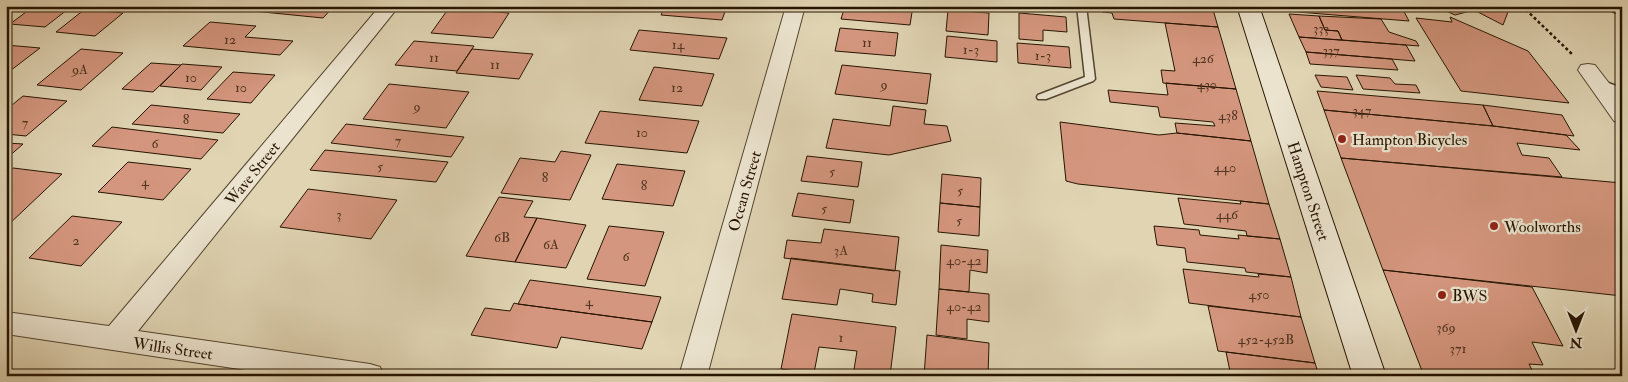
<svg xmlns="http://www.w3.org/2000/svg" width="1628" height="382" viewBox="0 0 1628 382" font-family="'IM FELL Double Pica',serif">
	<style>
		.building { fill: #d4967e; stroke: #261501 }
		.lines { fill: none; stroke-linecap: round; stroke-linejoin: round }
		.lane-casing { stroke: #54452e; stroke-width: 3 }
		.street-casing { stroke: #54452e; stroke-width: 2 }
		.secondary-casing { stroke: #261501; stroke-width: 2 }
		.path { stroke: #261501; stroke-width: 2.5; stroke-dasharray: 3 2.5; stroke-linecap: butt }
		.lane { fill: #ebe3ce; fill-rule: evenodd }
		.street { fill: #ebe3ce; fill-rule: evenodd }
		.secondary { fill: #ebe3ce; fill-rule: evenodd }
		.rail-casing { stroke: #261501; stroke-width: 5 }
		.rail { stroke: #ebe3ce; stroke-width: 3; stroke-dasharray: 10; stroke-linecap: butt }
		.poi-dot { fill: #8f2418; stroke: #ebe3ce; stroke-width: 2 }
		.labels { text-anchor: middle; stroke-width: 4.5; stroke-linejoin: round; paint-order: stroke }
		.number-label { font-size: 14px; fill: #523520 }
		.poi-label { font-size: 16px; fill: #261501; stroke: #ebe3ce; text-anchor: start }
		.street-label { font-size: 16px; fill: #261501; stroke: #ebe3ce }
	</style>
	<rect width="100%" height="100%" fill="#e0d4b3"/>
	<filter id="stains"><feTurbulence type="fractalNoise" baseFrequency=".004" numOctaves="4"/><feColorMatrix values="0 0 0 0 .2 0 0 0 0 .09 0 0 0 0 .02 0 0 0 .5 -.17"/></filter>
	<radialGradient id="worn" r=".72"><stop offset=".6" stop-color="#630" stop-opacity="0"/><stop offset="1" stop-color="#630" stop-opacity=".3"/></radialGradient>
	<!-- building -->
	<path class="building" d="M34 6H72L45 27 10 24Z
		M258 6H334L323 18 253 11Z
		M665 6H727L722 20 661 15Z
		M845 6H913L910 25 841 19Z
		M1019 6H1060L1061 12 1019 9Z
		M1100 6 1138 9V6H1212L1218 27 1114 19 1112 13 1102 12Z
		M1284 6H1401L1409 21 1285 11Z
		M1435 6H1504L1508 12 1503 25 1474 10 1455 15Z
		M449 8 509 13 493 38 431 33Z
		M85 9 123 13 95 36 56 32Z
		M948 10 989 13 988 35 946 31Z
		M1019 13 1066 17 1067 32 1043 30V41L1019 39Z
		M1289 14 1319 16 1325 30 1338 31 1342 40 1299 37Z
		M1319 16 1381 19 1389 32 1416 41 1419 46 1342 40 1338 31 1325 30Z
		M1450 17 1528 51 1569 103 1461 91 1416 18 1452 22Z
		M210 22 256 26 245 37 293 41 280 55 183 46Z
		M1165 23 1218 27 1236 89 1163 83 1161 70 1175 71Z
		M840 28 898 33 895 56 835 51Z
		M639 30 727 38 719 59 630 50Z
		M947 36 997 41V62L945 57Z
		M1299 37 1406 45 1415 61 1306 52Z
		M414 41 474 46 457 71 395 65Z
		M1017 43 1069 47 1071 68 1018 63Z
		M6 45 40 48 6 74Z
		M81 49 123 53 81 90 37 85Z
		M472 49 533 54 519 79 456 73Z
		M1306 52 1392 59 1398 70 1310 64Z
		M151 63 181 65 153 92 122 89Z
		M182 64 222 67 201 90 160 86Z
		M842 65 931 74 927 104 835 94Z
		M654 67 714 74 702 106 639 100Z
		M233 72 275 75 251 103 207 99Z
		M1315 75 1347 77 1353 90 1321 87Z
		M1356 75 1390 78 1395 84 1416 85 1420 93 1363 89Z
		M1166 83 1236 89 1251 141 1177 133 1175 123 1215 126 1213 122 1160 117 1158 107 1110 102 1108 90 1168 95Z
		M389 84 469 92 446 128 363 119Z
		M1317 91 1483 105 1493 126 1324 110Z
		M23 96 67 101 26 136 6 134V110Z
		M151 105 240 114 223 133 132 124Z
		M1483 105 1562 115 1574 136 1493 126Z
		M893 106 926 110 924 124 947 126 951 141 889 155 826 148 833 119 890 126Z
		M1324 110 1493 126 1566 135 1580 150 1517 143 1522 155 1549 158 1562 177 1341 158Z
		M600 111 699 121 687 153 585 143Z
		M1060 122 1159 135 1177 133 1251 141 1269 204 1078 184 1066 181Z
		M346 124 464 137 451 157 331 143Z
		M112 127 218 140 201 159 92 146Z
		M6 143 23 144 6 159Z
		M325 150 448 162 436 182 310 170Z
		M561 151 591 155 570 200 501 193 520 158 555 162Z
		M807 156 862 162 858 187 801 181Z
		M1341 158 1622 183V296L1383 270Z
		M128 162 191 169 163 200 98 192Z
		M617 164 685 171 673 206 602 199Z
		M13 168 62 174 6 227V175Z
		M942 174 981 178 980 207 940 203Z
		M308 189 397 200 371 239 280 227Z
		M798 193 854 200 850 223 792 216Z
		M499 197 533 201 524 217 537 218 515 262 466 256Z
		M1178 198 1241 204 1240 201 1269 204 1280 239 1247 236 1246 231 1184 224Z
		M940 203 980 207 979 236 938 232Z
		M72 216 122 222 81 266 29 258Z
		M537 218 586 225 566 268 515 262Z
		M609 226 664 232 645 286 587 279Z
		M1154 226 1199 230 1200 235 1239 239 1238 235 1280 239 1291 277 1246 272 1245 268 1187 262 1185 248 1157 245Z
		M824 229 899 237 895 271 784 258 787 240 821 243Z
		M941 245 988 250 987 273 970 270 969 292 939 289Z
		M791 258 900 271 896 305 872 302 873 294 840 289 837 305 782 299Z
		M1183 269 1259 277 1258 274 1291 277 1301 317 1189 303Z
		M1383 270 1532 287 1563 346 1532 342 1543 365 1529 364 1535 376H1424Z
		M530 280 661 297 652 322 518 304Z
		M939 289 989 294V322L967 319V339L936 335Z
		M514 303 518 304 652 322 642 349 561 337 557 348 471 335 485 308 510 311Z
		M1208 306 1301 317 1315 363 1218 351Z
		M792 314 896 327 890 376H853L857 351 819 347 814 373 781 369Z
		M927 335 989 343 988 376H924Z
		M1226 352 1315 363 1319 376H1231Z"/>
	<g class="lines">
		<defs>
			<path id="lane" d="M1077 6H1086L1095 79 1093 81 1046 99H1038L1037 97 1038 95 1085 77Z
				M1600 80 1622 88V95L1596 85 1595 83 1596 81Z"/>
			<path id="street" d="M380 6H399L138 331 370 364 380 367 384 376H286L6 334V312L109 326Z
				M786 6H805L707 376H679Z
				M1588 64 1595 65 1622 100V123L1614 121 1578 70 1581 65Z"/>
			<path id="secondary" d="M1237 6H1259L1386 376H1353Z"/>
		</defs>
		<!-- lane casing -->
		<use href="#lane" class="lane-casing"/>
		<!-- street casing -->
		<use href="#street" class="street-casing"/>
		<!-- secondary casing -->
		<use href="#secondary" class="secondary-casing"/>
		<!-- path -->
		<path class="path" d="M1522 6 1573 55"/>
		<!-- lane -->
		<use href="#lane" class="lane"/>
		<!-- street -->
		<use href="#street" class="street"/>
		<!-- secondary -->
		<use href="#secondary" class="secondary"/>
		<defs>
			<path id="rail" d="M1602 6 1622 14"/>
		</defs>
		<!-- rail casing -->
		<use href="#rail" class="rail-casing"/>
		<!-- rail -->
		<use href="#rail" class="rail"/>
	</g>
	<!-- markers -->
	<g class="poi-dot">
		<circle cx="1342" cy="139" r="5"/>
		<circle cx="1494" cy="226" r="5"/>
		<circle cx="1442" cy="295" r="5"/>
	</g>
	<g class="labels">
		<!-- number labels -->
		<g class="number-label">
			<text x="1321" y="33">333</text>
			<text x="230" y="44">12</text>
			<text x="867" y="47">11</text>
			<text x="678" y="49">14</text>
			<text x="971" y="54">1-3</text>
			<text x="1331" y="55">337</text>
			<text x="1043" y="60">1-3</text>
			<text x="434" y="62">11</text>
			<text x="1203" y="63">426</text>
			<text x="495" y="69">11</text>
			<text x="80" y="74">9A</text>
			<text x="191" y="82">10</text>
			<text x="884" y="89">9</text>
			<text x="1207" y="89">430</text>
			<text x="241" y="92">10</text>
			<text x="677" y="92">12</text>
			<text x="417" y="111">9</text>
			<text x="1362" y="115">347</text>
			<text x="1228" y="120">438</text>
			<text x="186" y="124">8</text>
			<text x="25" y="127">7</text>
			<text x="642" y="137">10</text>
			<text x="398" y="145">7</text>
			<text x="155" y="148">6</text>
			<text x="380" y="171">5</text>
			<text x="1225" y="172">440</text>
			<text x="832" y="176">5</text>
			<text x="545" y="182">8</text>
			<text x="145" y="186">4</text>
			<text x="644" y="190">8</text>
			<text x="960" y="195">5</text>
			<text x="824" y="213">5</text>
			<text x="339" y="219">3</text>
			<text x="1227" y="219">446</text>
			<text x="959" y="225">5</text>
			<text x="502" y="242">6B</text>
			<text x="76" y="245">2</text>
			<text x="551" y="249">6A</text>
			<text x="841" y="255">3A</text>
			<text x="626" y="261">6</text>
			<text x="964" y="265">40-42</text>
			<text x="1259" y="299">450</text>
			<text x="589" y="306">4</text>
			<text x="964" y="311">40-42</text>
			<text x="1446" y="332">369</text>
			<text x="841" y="342">1</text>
			<text x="1266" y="344">452-452B</text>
			<text x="1458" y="353">371</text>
		</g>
		<!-- poi labels -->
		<g class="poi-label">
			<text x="1352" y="145">Hampton Bicycles</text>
			<text x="1504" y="232">Woolworths</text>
			<text x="1452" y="301">BWS</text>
		</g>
		<!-- street labels -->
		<g class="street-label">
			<text transform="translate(252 173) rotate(-51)" y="6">Wave Street</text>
			<text transform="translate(744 191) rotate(-74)" y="6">Ocean Street</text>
			<text transform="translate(1309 191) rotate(72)" y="6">Hampton Street</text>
			<text transform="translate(173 348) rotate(8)" y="6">Willis Street</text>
		</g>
	</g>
	<!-- margin -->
	<rect width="1628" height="382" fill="none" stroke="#e0d4b3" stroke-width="25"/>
	<rect x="8" y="8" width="1613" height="367" fill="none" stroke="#261501" stroke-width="2.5"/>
	<rect x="12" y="12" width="1603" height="357" fill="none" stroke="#261501"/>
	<!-- north arrow -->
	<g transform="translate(1576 330) rotate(180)" stroke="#ebe3ce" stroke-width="4" paint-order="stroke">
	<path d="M0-4L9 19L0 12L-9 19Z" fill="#261501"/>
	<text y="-8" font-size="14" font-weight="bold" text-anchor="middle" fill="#261501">N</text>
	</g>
	<rect width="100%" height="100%" filter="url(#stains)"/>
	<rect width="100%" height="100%" fill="url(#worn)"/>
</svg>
